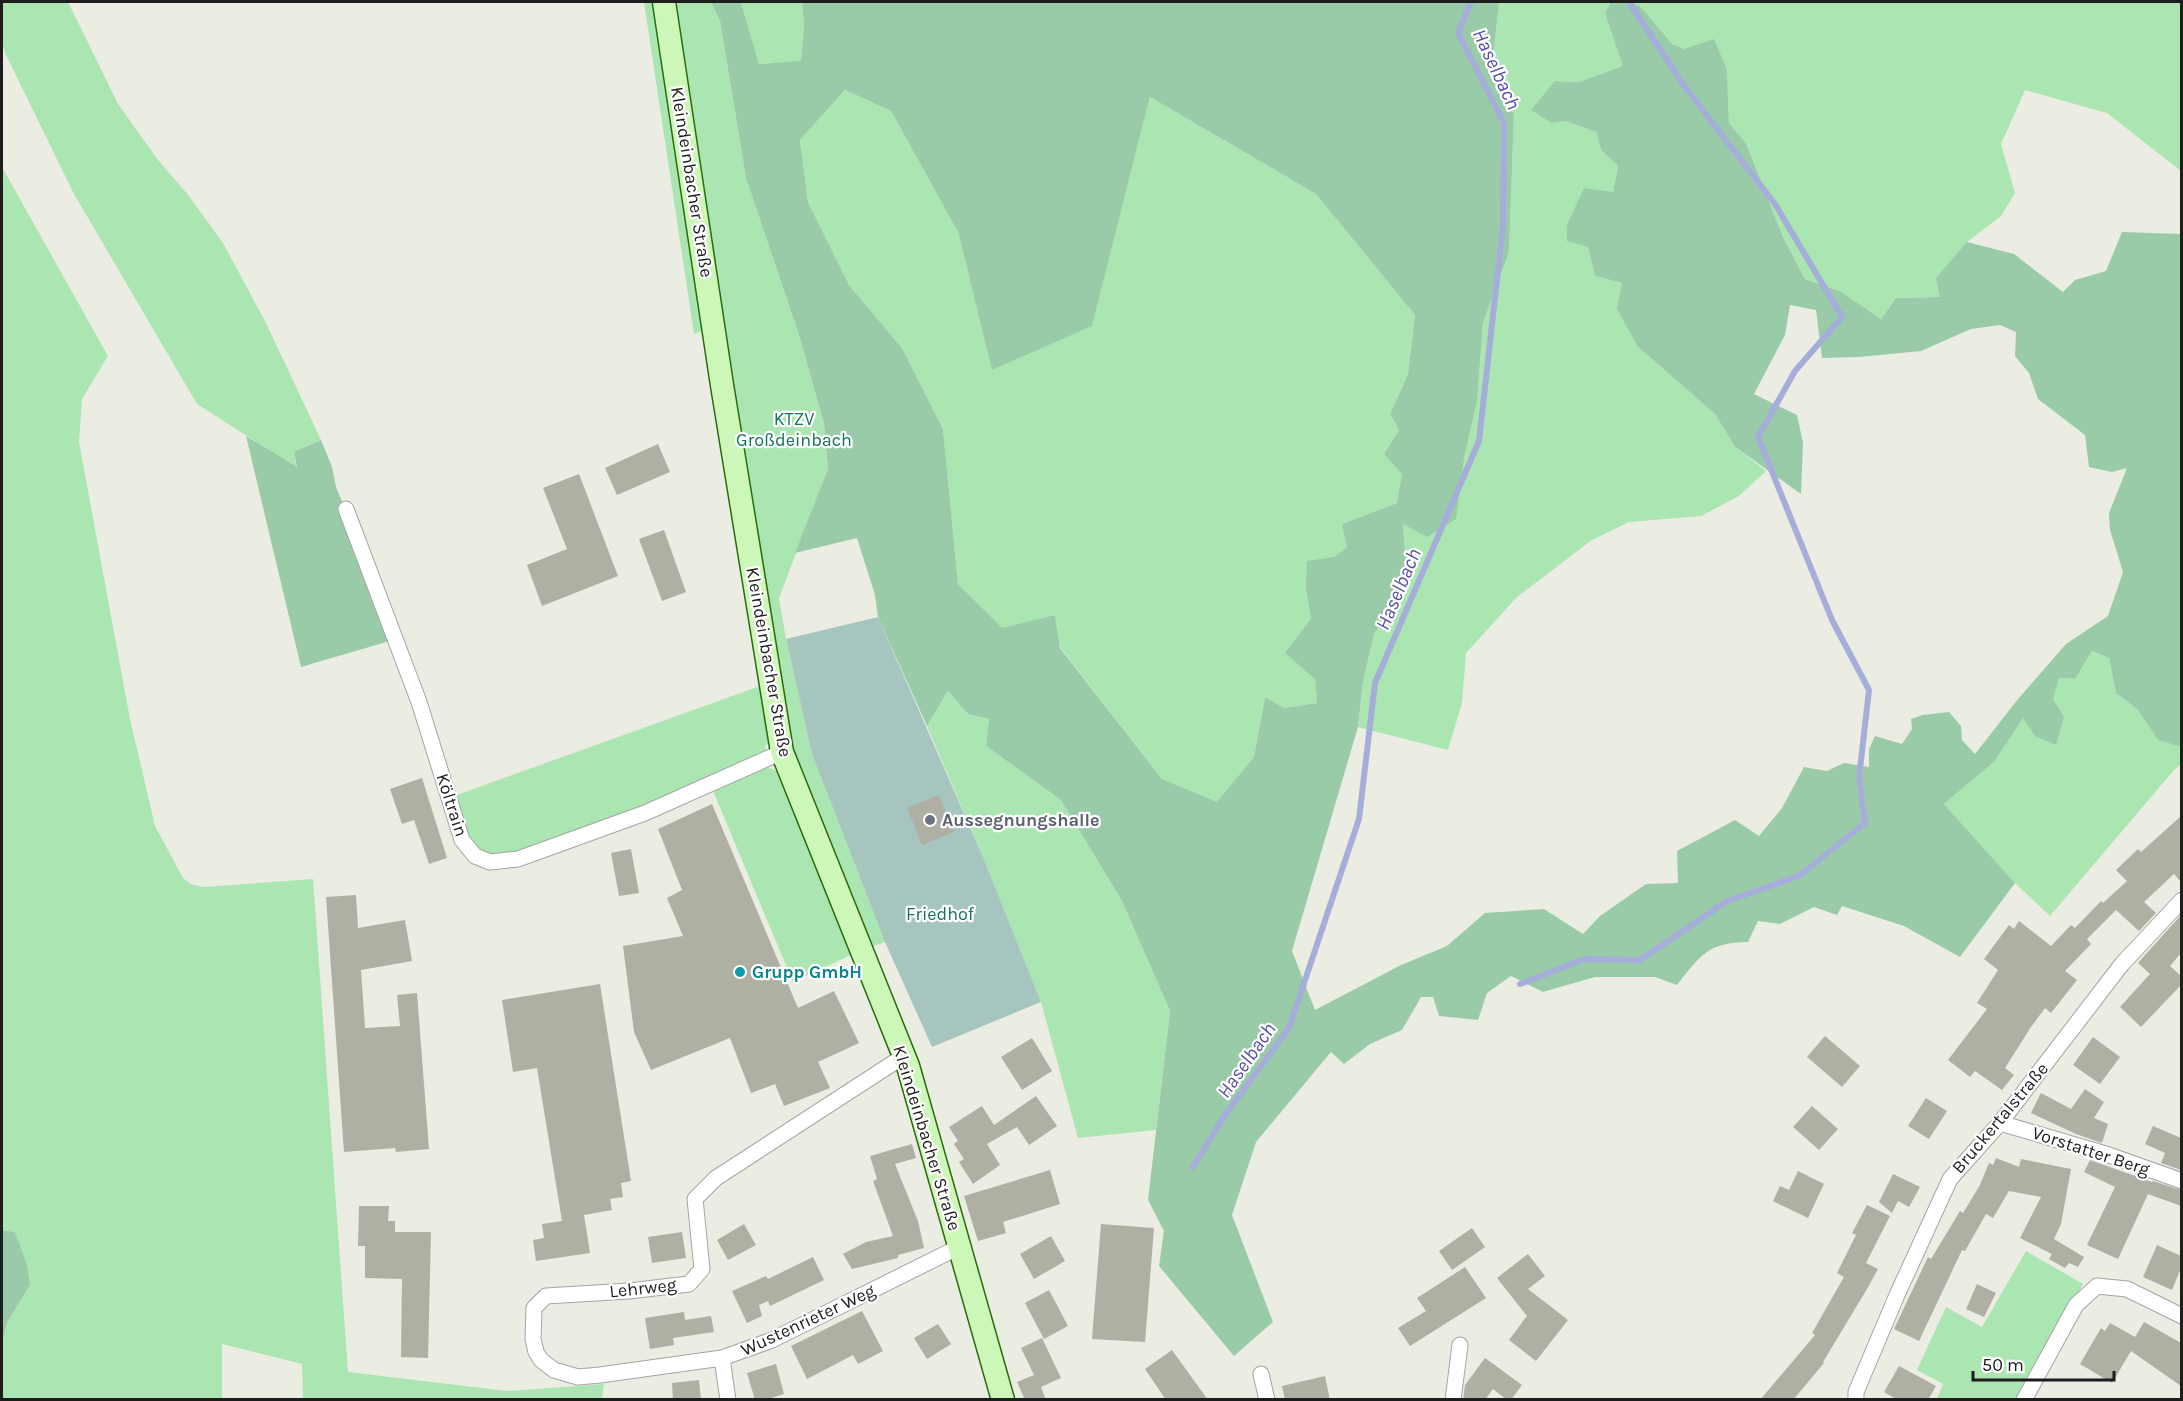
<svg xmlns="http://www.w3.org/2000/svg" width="2183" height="1401" viewBox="0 0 2183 1401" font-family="Karla,sans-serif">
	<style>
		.grass { fill: #abe5b2 }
		.forest { fill: #9acba9; fill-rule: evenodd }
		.cemetery { fill: #a5c5be }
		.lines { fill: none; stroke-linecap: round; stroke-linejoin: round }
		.stream { stroke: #a5aed9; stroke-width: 6 }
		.building { fill: #afafa3 }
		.street-casing { stroke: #a4a4a4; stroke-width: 17 }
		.secondary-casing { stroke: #266d0a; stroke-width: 25 }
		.street { stroke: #fff; stroke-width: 15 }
		.secondary { stroke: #cdf6b9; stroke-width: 22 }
		.worship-dot { fill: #6b7280; stroke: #fff; stroke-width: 2 }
		.culture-dot { fill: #0f9aa8; stroke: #fff; stroke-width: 2 }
		.labels { text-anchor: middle; stroke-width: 4.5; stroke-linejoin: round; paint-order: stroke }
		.street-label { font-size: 18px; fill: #1d1d1d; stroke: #fff }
		.park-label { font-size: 18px; fill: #117556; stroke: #fff }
		.worship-label { font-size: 18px; font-weight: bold; fill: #5b616d; stroke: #fff; text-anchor: start }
		.culture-label { font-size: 18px; font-weight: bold; fill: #0d838f; stroke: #fff; text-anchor: start }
		.water-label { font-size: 20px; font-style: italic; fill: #584fa7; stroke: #fff }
	</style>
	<rect width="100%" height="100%" fill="#ebede3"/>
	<!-- grass -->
	<path class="grass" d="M2 2H68L118 104 158 160 189 196 223 243 265 321 321 440 294 452 297 468 197 404 74 194 6 55 2 44Z
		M644 2H656L706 329 694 334Z
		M673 2H711L720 21 746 178 800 338 824 424 828 469 779 598 786 639 812 754 885 942 868 948 795 758 783 713Z
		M741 2H802L804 25 801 62 759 64Z
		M1499 2H1611L1605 13 1624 66 1579 82 1555 81 1552 123 1565 121 1596 132 1601 150 1618 166 1613 192 1588 247 1595 276 1622 283 1638 347 1715 414 1735 447 1766 471 1739 496 1701 516 1629 522 1592 540 1517 597 1466 653 1462 703 1448 750 1358 727 1363 682 1374 634 1394 606 1406 566 1403 523 1464 458 1477 402 1483 323 1509 252 1514 114 1491 79Z
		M1630 2H2181V171L2107 113 2025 90 2001 144 2015 193 2001 216 1967 242 1941 297 1896 298 1881 319 1840 291 1805 279 1783 237 1746 143 1729 123 1727 70 1672 44 1640 6Z
		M845 90 891 111 958 232 992 370 1092 325 1150 97 1316 194 1415 315 1408 374 1390 414 1399 430 1384 454 1403 474 1397 503 1343 524 1347 547 1334 557 1306 589 1311 619 1317 703 1284 708 1265 697 1254 757 1217 803 1162 779 1060 647 1055 615 1002 629 958 584 943 429 902 348 849 285 808 202 800 140Z
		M2 167 108 356 82 399 79 442 130 719 155 826 183 878 191 884 203 887 313 879 348 1372 507 1391 604 1384 602 1399H303L302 1364 222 1344V1399H2V1344L7 1323 30 1285 15 1232 2 1230Z
		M2092 651 2109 658 2116 693 2137 709 2158 740 2181 747V764L2174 770 2050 916 2015 883 1944 804 1994 762 2023 717 2052 699 2059 678 2075 679Z
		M760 686 775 739 765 746 767 756C725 773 519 867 487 855 466 846 461 815 454 796Z
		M948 691 968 714 989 719 986 746 1061 800 1122 901 1170 1011 1156 1130 1078 1138 1041 1002 983 857 927 726Z
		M766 767 780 772 853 954 793 982 711 786Z
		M2026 1251 2083 1284 2017 1399H1937L1943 1384 1917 1370 1946 1307 1982 1327Z"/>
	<!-- forest -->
	<path class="forest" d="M711 2H741L759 64 801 61 804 25 802 2H1499L1491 79 1514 114 1509 252 1483 323 1477 402 1464 458 1456 519 1427 537 1403 524 1406 566 1394 606 1374 634 1363 682 1358 727 1292 951 1315 1010 1401 965 1447 946 1485 913 1544 909 1583 934 1600 916 1646 884 1678 883 1677 851 1735 820 1759 836 1782 808 1804 767 1827 771 1844 763 1869 767V749L1875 736 1902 744 1912 729 1911 719 1923 715 1949 712 1961 726 1962 740 1975 754 2018 699 2066 644 2108 616 2123 572 2110 530 2109 513 2127 468 2112 472 2089 467 2085 435 2038 399 2029 373 2015 356 2016 332 2000 325 1971 329 1921 351 1859 357 1822 358 1816 310 1790 305 1785 335 1754 394 1797 415 1803 443 1801 494 1735 447 1715 414 1638 347 1617 309 1622 283 1595 276 1588 247 1567 241V225L1584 188 1613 192 1618 166 1601 150 1596 132 1565 121 1552 123 1531 110 1555 81 1579 82 1623 66 1605 13 1611 2H1630L1640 6 1672 44 1684 49 1714 39 1727 70 1729 123 1746 143 1783 237 1805 279 1840 291 1881 319 1896 298 1940 297 1936 278 1967 242 2014 254 2063 292 2075 280 2106 271 2122 232 2181 234V747L2158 740 2137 709 2116 693 2109 658 2092 651 2075 679 2059 678 2053 699 2064 717 2056 745 2035 736 2023 718 1994 762 1944 804 2015 883 1960 957 1904 926 1842 906 1837 915 1814 907 1780 924 1758 921 1748 942C1708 942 1700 956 1677 985L1655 977H1595L1543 992 1511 976 1487 993 1478 1020 1439 1016 1433 997H1421L1402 1030 1370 1044 1344 1064 1331 1052 1256 1142 1232 1215 1273 1322 1234 1356 1159 1266 1164 1231 1148 1200 1170 1011 1122 901 1061 800 986 746 989 719 968 714 948 691 927 726 878 617 875 595 857 538 795 553 828 469 824 424 800 338 746 178 720 21ZM845 90 891 111 958 232 992 370 1092 326 1150 97 1316 194 1415 315 1408 374 1390 414 1399 430 1384 454 1402 474 1397 503 1342 524 1347 547 1334 557 1307 561 1306 589 1311 619 1285 653 1315 679 1317 703 1284 708 1265 697 1254 757 1217 802 1162 779 1060 648 1055 615 1002 628 958 584 943 429 902 348 849 285 808 202 800 140Z
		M246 436 297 467 294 452 321 440 332 467 336 487 400 638 301 667Z
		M2 1230 15 1232 27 1265 30 1285 7 1323 2 1344Z"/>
	<!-- cemetery -->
	<path class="cemetery" d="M878 617 983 857 1041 1002 932 1047 885 942 812 754 786 639Z"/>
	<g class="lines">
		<!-- stream -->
		<path class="stream" d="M1520 984 1584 959 1640 960 1727 901 1799 876 1865 823 1859 778 1869 690 1832 620 1758 437 1795 371 1842 317 1775 204 1685 87 1629 2
			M1193 1167 1223 1118 1289 1028 1359 819 1375 683 1479 441 1503 226 1504 123 1458 33 1471 2"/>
	</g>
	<!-- building -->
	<path class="building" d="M658 444 670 472 617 495 605 468Z
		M579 474 618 576 542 606 527 565 567 549 543 488Z
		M664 530 686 592 662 601 639 539Z
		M422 778 447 858 429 864 414 820 402 824 390 789Z
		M939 795 954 832 922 845 907 808Z
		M712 804 798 1008 834 991 859 1043 818 1062 830 1088 784 1106 775 1084 751 1093 730 1038 651 1070 634 1032 623 946 683 936 667 898 682 890 658 829Z
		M2181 816V882L2174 874 2144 902 2156 913 2139 931 2116 910 2087 939 2091 944 2065 971 2077 980 2051 1013 2045 1008 2031 1027 2005 1068 2014 1075 2002 1090 1975 1071 1970 1077 1948 1060 1987 1009 1977 1003 1998 970 1984 959 2009 925 2014 929 2019 921 2051 946 2071 925 2075 928 2101 901 2103 903 2127 881 2116 870 2138 849 2141 852Z
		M631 849 639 893 619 896 611 853Z
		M356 895 358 928 405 920 412 961 361 970 365 1028 400 1026 397 995 417 993 429 1149 396 1152 395 1148 344 1152 326 897Z
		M2181 915V953L2170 966 2181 976V985L2141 1027 2120 1007 2150 974 2138 963Z
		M600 984 631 1181 621 1183 623 1197 610 1199 612 1210 584 1215 590 1253 536 1261 533 1240 544 1238 542 1224 562 1221 537 1068 513 1072 502 1000Z
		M1825 1036 1860 1066 1842 1087 1807 1057Z
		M2093 1037 2120 1057 2100 1084 2073 1065Z
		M1032 1038 1052 1071 1022 1090 1001 1057Z
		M2085 1089 2104 1102 2094 1118 2108 1124 2102 1143 2076 1134 2031 1113 2041 1093 2071 1109Z
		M1036 1096 1057 1126 1029 1145 1017 1127 987 1144 1000 1165 973 1184 959 1162 964 1159 954 1144 958 1141 949 1127 982 1106 994 1125Z
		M1926 1098 1947 1111 1929 1139 1908 1126Z
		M1812 1106 1838 1129 1819 1150 1793 1127Z
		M2153 1126 2181 1138V1170L2161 1163 2165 1153 2145 1144Z
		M912 1144 916 1158 895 1164 918 1221 924 1248 898 1255V1258L852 1269 843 1254 866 1242 893 1236 873 1181 877 1179 870 1156Z
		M1996 1158 2019 1167 2021 1159 2071 1169 2061 1224 2054 1239 2084 1257 2078 1267 2069 1263 2065 1268 2049 1259 2052 1254 2020 1238 2041 1197 2009 1191 1993 1218 1986 1214 1965 1251 1962 1250 1919 1341 1894 1329 1928 1257 1931 1259 1960 1211 1963 1213 1980 1185 1989 1163 1993 1165Z
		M2090 1160 2152 1182 2153 1181 2181 1190V1206L2148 1194 2118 1259 2087 1245 2115 1187 2084 1172Z
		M1050 1170 1060 1204 1003 1222 1006 1233 978 1241 964 1196Z
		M1798 1171 1824 1184 1808 1218 1773 1201 1780 1186 1789 1190Z
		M1893 1174 1920 1187 1909 1207 1898 1201 1892 1213 1879 1202Z
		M1867 1205 1890 1216 1866 1263 1878 1269 1867 1289 1823 1362 1824 1363 1793 1400H1760L1815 1335 1812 1333 1844 1277 1837 1273 1856 1235 1852 1233Z
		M359 1206H389L388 1221H395V1232H431L428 1358 401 1357 402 1279 365 1278V1246H358Z
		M744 1224 756 1245 728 1260 717 1240Z
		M1101 1224 1154 1228 1145 1342 1092 1339Z
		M1472 1228 1485 1247 1452 1270 1439 1251Z
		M682 1232 686 1258 652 1263 648 1237Z
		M1051 1236 1065 1261 1034 1279 1020 1254Z
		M2157 1245 2181 1256V1268L2172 1290 2143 1277Z
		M1528 1254 1545 1276 1528 1289 1568 1320 1536 1361 1509 1340 1527 1316 1497 1278Z
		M813 1257 824 1280 770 1306 768 1301 759 1305 762 1316 747 1323 732 1291 766 1276 768 1279Z
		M1465 1267 1486 1298 1410 1346 1398 1328 1426 1311 1417 1298Z
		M1977 1284 1996 1293 1984 1317 1966 1309Z
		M1049 1290 1068 1326 1044 1339 1025 1303Z
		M862 1311 883 1351 858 1364 853 1355 807 1379 791 1346Z
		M684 1312 685 1320 711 1316 714 1332 673 1338 674 1345 650 1349 645 1318Z
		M2144 1322 2181 1343V1386L2131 1351 2112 1383 2080 1364 2101 1328 2105 1331 2110 1323 2135 1337Z
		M938 1324 951 1344 927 1359 914 1338Z
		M1042 1338 1061 1378 1041 1387 1046 1400H1025L1017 1382 1034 1375 1021 1348Z
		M1172 1350 1208 1400H1166L1145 1369Z
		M1485 1358 1522 1385 1511 1400H1507L1493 1389 1485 1400H1463L1465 1385Z
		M776 1364 784 1394 765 1400H755L747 1373Z
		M1899 1366 1936 1386 1928 1400H1898L1884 1392Z
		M1325 1376 1330 1400H1285L1282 1386Z
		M699 1380 701 1400H673L672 1383Z"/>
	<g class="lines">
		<defs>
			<path id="street" d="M346 509 419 702 462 840 475 856 490 862 518 859 645 813 782 752
				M904 1056 716 1178 695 1199 702 1269 689 1284 629 1291 546 1296 534 1308 533 1339 536 1352 541 1360 554 1370 578 1377 600 1375 722 1358 772 1340 959 1247
				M2000 1123 2109 1155 2182 1181
				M722 1358 728 1400
				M1261 1374 1267 1400
				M1453 1400 1460 1345
				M1856 1400V1392L1897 1295 1950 1179 2000 1123 2122 964 2182 900
				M2024 1400 2076 1305 2097 1286 2127 1289 2182 1316"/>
			<path id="secondary" d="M664 2 722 385 782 752 908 1066 1003 1400"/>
		</defs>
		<!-- street casing -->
		<use href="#street" class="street-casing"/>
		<!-- secondary casing -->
		<use href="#secondary" class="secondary-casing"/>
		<!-- street -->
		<use href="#street" class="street"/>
		<!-- secondary -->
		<use href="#secondary" class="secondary"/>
	</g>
	<!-- markers -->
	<circle class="worship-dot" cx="930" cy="820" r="6"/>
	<circle class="culture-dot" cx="740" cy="972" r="6"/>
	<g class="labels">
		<!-- street labels -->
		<g class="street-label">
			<text transform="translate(692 182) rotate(81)" y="6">Kleindeinbacher Straße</text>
			<text transform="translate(769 662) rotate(80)" y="6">Kleindeinbacher Straße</text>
			<text transform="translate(452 805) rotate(72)" y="6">Költrain</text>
			<text transform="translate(2000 1118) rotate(-50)" y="6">Bruckertalstraße</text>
			<text transform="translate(927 1138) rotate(73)" y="6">Kleindeinbacher Straße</text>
			<text transform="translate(2091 1151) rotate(18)" y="6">Vorstatter Berg</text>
			<text transform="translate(643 1288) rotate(-6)" y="6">Lehrweg</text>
			<text transform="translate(808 1320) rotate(-25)" y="6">Wustenrieter Weg</text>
		</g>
		<!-- park labels -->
		<g class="park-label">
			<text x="794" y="425">KTZV<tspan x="794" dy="21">Großdeinbach</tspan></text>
			<text x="940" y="920">Friedhof</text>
		</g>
		<!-- worship labels -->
		<g class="worship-label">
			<text x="942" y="826">Aussegnungshalle</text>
		</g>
		<!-- culture labels -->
		<g class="culture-label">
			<text x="752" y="978">Grupp GmbH</text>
		</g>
		<!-- water labels -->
		<g class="water-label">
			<text transform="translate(1497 69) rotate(65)" y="7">Haselbach</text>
			<text transform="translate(1398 589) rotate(-67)" y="7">Haselbach</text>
			<text transform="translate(1246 1060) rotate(-55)" y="7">Haselbach</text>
		</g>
	</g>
	<!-- border -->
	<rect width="2183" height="1401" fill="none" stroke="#1d1d1d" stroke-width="6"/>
	<!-- scale -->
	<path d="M1973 1371v9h141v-9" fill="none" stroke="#1d1d1d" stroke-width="3"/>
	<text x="1982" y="1371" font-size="18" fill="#1d1d1d" stroke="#ffffff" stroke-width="4.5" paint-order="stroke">50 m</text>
</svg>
